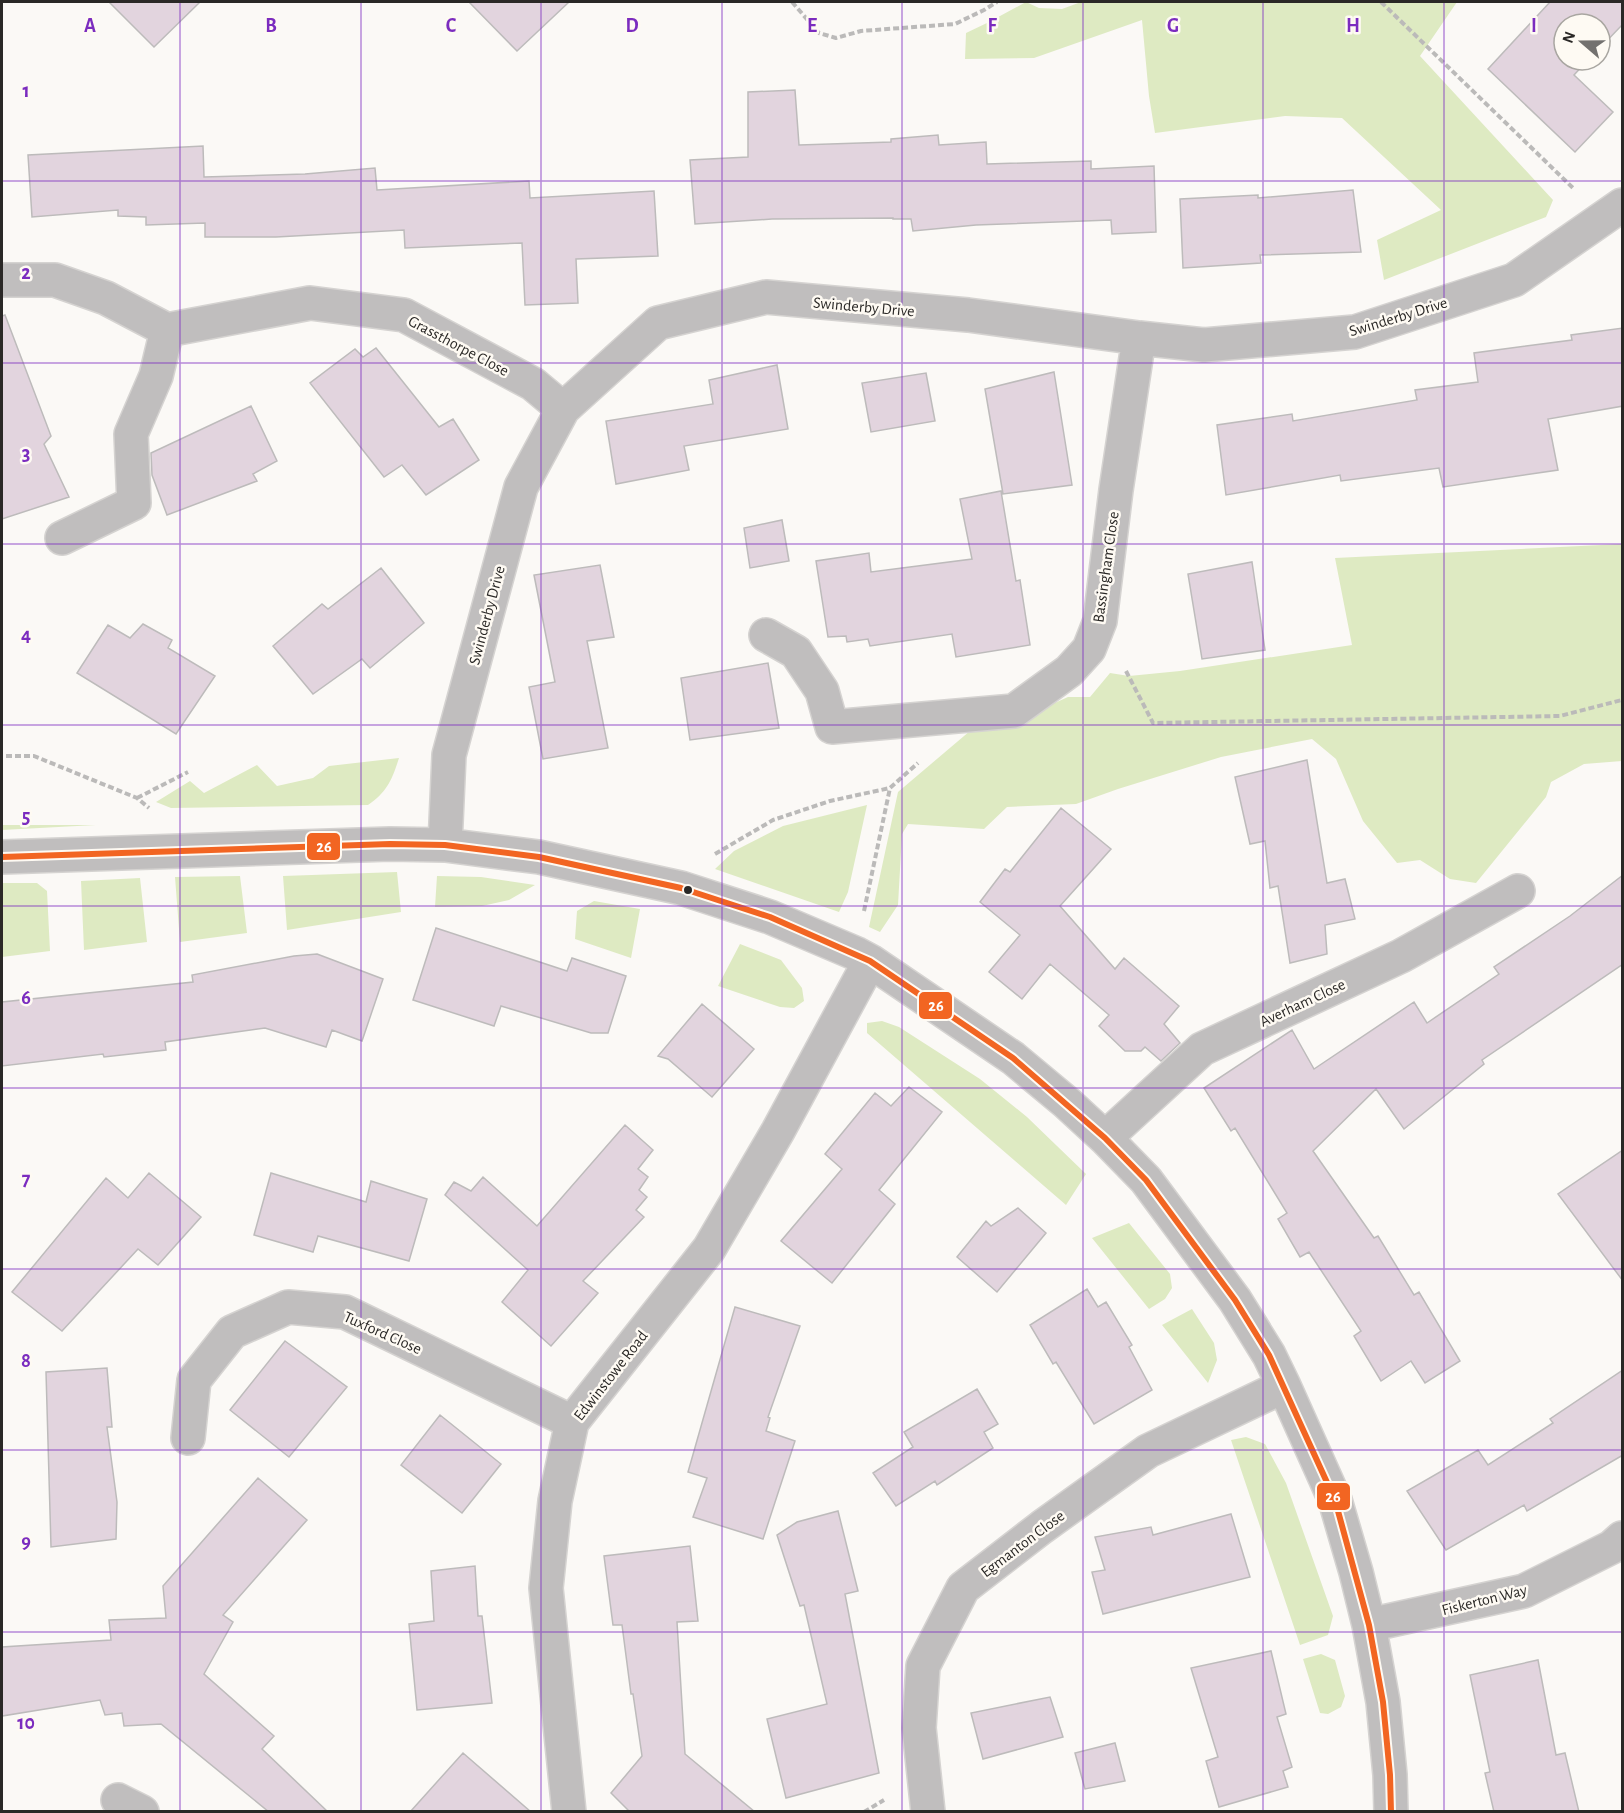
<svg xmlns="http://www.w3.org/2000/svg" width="1624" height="1813" viewBox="0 0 1624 1813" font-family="'Alegreya Sans',sans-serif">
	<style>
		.green { fill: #deeac2 }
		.building { fill: #e2d4de; stroke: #bdbbbb; stroke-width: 1.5 }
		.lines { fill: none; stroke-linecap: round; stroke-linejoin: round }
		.minor-casing { stroke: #d5d3d1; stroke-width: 36 }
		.path { stroke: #bbbab9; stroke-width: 4; stroke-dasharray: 6 3; stroke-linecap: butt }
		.minor { stroke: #c0bebe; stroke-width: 33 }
		.bus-1-casing { stroke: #fefaf3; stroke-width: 10 }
		.bus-1 { stroke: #f26522; stroke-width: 6 }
		.grid { fill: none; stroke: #7b2cbf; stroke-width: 1.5; stroke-opacity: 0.55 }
		.bus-dot { fill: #2a2826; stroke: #fefaf3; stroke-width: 2 }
		.labels { text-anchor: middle; stroke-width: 5; stroke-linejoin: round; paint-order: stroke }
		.street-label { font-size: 16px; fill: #2a2826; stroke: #fefaf3 }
		.grid-label { font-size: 20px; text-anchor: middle; font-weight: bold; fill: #7b2cbf; stroke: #fefaf3; stroke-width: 5; stroke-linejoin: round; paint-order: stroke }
		.line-badge { stroke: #fefaf3; stroke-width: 2 }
		.badge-label { font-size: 16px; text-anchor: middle; font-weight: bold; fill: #fff }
	</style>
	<rect width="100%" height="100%" fill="#fbf9f6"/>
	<!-- green -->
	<path class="green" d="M1026 2 1039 8 1062 9 1081 2H1457L1420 56 1553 200 1546 217 1384 280 1377 240 1441 210 1342 118 1285 116 1155 133 1149 96 1142 20 1034 58 965 59 966 33 989 22Z
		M1622 544V761L1584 764 1551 782 1546 797 1476 883 1450 879 1420 860 1397 863 1363 821 1336 759 1312 739 1221 757 1118 789 1076 804 1007 807 984 829 908 824 902 834 898 905 880 932 869 927 898 792 977 725 1048 706 1068 697H1090L1110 673 1129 676 1180 671 1352 645 1335 558Z
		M399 758C392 780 387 792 368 805L171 808 156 802 190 781 204 793 257 765 277 786 313 778 329 766Z
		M867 805 848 892 839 912 715 869 734 851 783 826Z
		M2 825H96L2 830Z
		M397 872 401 912 287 930 283 876Z
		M240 876 247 933 180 942 175 877Z
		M437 876 481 877 535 885 509 900 482 906 435 907Z
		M140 878 147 942 84 950 81 881Z
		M2 883H37L47 891 50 951 2 957Z
		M594 901 640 909 631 958 575 939 577 911Z
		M740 944 781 960 802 988 804 1001 794 1008 780 1007 718 986Z
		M882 1021 899 1027 980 1079 1027 1117 1086 1174 1066 1205 867 1033V1023Z
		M1129 1223 1170 1274 1172 1288 1165 1299 1149 1309 1092 1238Z
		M1192 1309 1214 1343 1217 1360 1208 1383 1162 1325Z
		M1246 1437 1265 1444 1286 1483 1333 1616 1328 1635 1300 1645 1231 1440Z
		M1321 1654 1335 1660 1345 1696 1341 1707 1328 1714 1320 1713 1303 1659Z"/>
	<!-- building -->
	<path class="building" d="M109 2H200L154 47Z
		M469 2H569L517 51Z
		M1550 2H1623V24L1600 48V24H1564V60H1588L1574 75 1613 112 1575 152 1488 69Z
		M795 90 799 145 891 142V139L938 135 939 145 986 142 987 164 1091 161V169L1154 166 1156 232 1112 234 1111 220 976 225 913 231 911 219H893V218L772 219 695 224 690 160 748 157V92Z
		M203 146 204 177 305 174 375 168 377 190 529 181 530 198 654 191 658 256 576 259 578 303 525 305 522 243 405 248 404 230 276 237H205V223L146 225V217L118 216V210L32 217 28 155Z
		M1353 190 1361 252 1260 255 1261 263 1183 268 1180 199 1258 195V198Z
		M5 315 51 436 44 444 69 497 2 519V316Z
		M1623 328V406L1548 419 1558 470 1443 487 1439 468 1341 481 1340 475 1226 495 1217 425 1292 414 1293 421 1417 400 1415 390 1478 382 1474 353 1572 340 1571 335Z
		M376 348 439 427 453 419 479 460 426 495 402 465 384 477 310 383 355 349 363 357Z
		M777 365 788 429 684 446 689 470 616 484 606 421 713 404 709 380Z
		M1054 372 1072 485 1003 494 985 389Z
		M926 373 935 421 871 432 862 383Z
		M251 406 277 461 253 474 257 481 167 515 152 475 151 453Z
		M1001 491 1016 581 1020 580 1030 645 956 657 952 634 870 646 868 639 847 642 846 636 828 637 816 561 869 553 871 572 972 559 960 499Z
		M782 520 789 561 750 568 744 528Z
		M1252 562 1265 650 1202 659 1188 574Z
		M600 565 614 637 587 641 608 748 543 759 529 687 555 682 534 575Z
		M381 568 424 623 370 668 362 659 313 694 273 646 322 604 328 609Z
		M143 624 172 640 168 648 215 676 176 734 77 673 108 625 130 638Z
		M768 663 779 728 690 740 681 678Z
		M1307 760 1327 883 1345 879 1355 919 1325 925 1327 954 1290 963 1278 886 1270 888 1265 841 1250 844 1235 777Z
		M1061 808 1111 849 1060 906 1115 969 1124 958 1179 1006 1164 1024 1180 1043 1161 1061 1145 1047 1141 1051H1125L1099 1026 1109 1015 1050 964 1022 999 989 972 1020 935 980 902 1005 869 1010 872Z
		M1623 875V964L1482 1060 1484 1064 1404 1129 1376 1089 1313 1151 1374 1238 1378 1236 1414 1295 1419 1292 1460 1361 1425 1383 1411 1361 1381 1381 1354 1336 1361 1331 1309 1252 1300 1257 1278 1219 1287 1213 1235 1128 1231 1131 1204 1088 1292 1030 1314 1069 1414 1002 1427 1023 1499 974 1494 967 1570 916Z
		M436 928 567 971 572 958 626 976 608 1033H591L501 1006 494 1026 413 1000Z
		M317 954 383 979 362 1041 332 1030 326 1047 265 1028 165 1042 166 1050 104 1057 103 1054 2 1066V1002L193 982 192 975 294 956Z
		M702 1004 754 1049 712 1097 668 1059 658 1056Z
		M909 1087 942 1112 879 1190 895 1204 832 1283 781 1241 842 1169 825 1154 875 1093 891 1106Z
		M625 1125 653 1150 638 1169 648 1177 639 1190 647 1197 636 1210 644 1217 583 1281 598 1293 551 1346 502 1302 528 1270 445 1195 454 1182 471 1191 483 1177 537 1226Z
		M1623 1150V1281L1558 1194Z
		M149 1173 201 1217 158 1265 138 1249 62 1331 12 1292 106 1178 128 1198Z
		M271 1173 366 1202 371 1181 427 1199 409 1261 318 1236 313 1252 254 1235Z
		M1018 1208 1046 1233 997 1292 957 1257 986 1221 991 1226Z
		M1087 1289 1098 1307 1106 1302 1132 1345 1129 1347 1152 1390 1094 1424 1056 1362 1053 1364 1030 1325Z
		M735 1307 800 1326 768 1417 770 1418 766 1431 795 1441 763 1539 693 1517 707 1478 688 1472Z
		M285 1341 347 1387 289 1457 230 1410Z
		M107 1368 112 1427H107L117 1502 116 1539 51 1547 46 1372Z
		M1623 1370V1455L1527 1511 1524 1505 1446 1550 1407 1491 1478 1450 1488 1465 1553 1423 1550 1419Z
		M977 1389 998 1424 984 1432 993 1448 937 1485 935 1481 896 1506 873 1473 913 1447 904 1432Z
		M440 1415 501 1464 462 1513 401 1465Z
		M258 1478 307 1520 223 1615 233 1622 204 1674 274 1736 262 1749 328 1812H269L161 1724 124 1726 122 1713 105 1715 100 1700 2 1716V1647L111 1640 109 1620 166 1618 163 1586Z
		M838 1511 858 1591 845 1594 879 1773 786 1798 767 1719 827 1704 804 1605 800 1606 777 1535 797 1522Z
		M1231 1514 1250 1577 1103 1614 1092 1572 1105 1570 1095 1537 1151 1527 1153 1535Z
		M690 1546 698 1621 677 1622 685 1754 755 1812H630L611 1793 642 1756 633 1694H631L622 1625H613L604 1556Z
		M475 1566 478 1616H482L492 1703 417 1710 409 1624 434 1621 431 1571Z
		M1271 1651 1286 1714 1277 1717 1292 1767 1283 1771 1288 1787 1219 1807 1206 1761 1218 1757 1191 1668Z
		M1538 1660 1556 1755 1565 1753 1579 1812H1494L1485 1773 1490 1772 1470 1675Z
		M1050 1697 1063 1737 983 1759 971 1713Z
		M1115 1743 1125 1781 1085 1789 1075 1753Z
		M463 1753 531 1812H410Z"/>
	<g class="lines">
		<defs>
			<path id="minor" d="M2 280H55L106 298 167 330
				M167 330 310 303 404 315 533 384 563 409
				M62 538 134 503 131 434 156 376 167 330
				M766 635 796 652 822 691 832 727 1014 711 1069 671 1089 649 1100 621 1116 490 1139 338
				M445 845 449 755 521 487 563 409 658 323 766 297 968 315 1139 338 1204 345 1355 332 1514 280 1622 205
				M2 857 390 844 445 845 539 857 681 888 770 917 857 954 870 961 1013 1058 1067 1103 1105 1138 1146 1180 1235 1300 1269 1355 1284 1386 1335 1500 1356 1572 1369 1625 1383 1702 1390 1775 1391 1812
				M1105 1138 1202 1049 1401 956 1518 891
				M188 1438 194 1380 232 1332 288 1307 345 1312 572 1422
				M1369 1625 1524 1591 1612 1547 1622 1538
				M118 1800 142 1812
				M569 1812 546 1588 555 1501 572 1422 709 1249 778 1131 870 961
				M928 1812 919 1728 923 1666 963 1588 1042 1527 1148 1451 1284 1386"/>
		</defs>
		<!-- minor casing -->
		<use href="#minor" class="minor-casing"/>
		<!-- path -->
		<path class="path" d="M792 2 819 33 836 38 861 31 955 24 984 10 997 2
			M1381 2 1573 188
			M1126 671 1153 723 1560 716 1622 700
			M6 756H34L137 798 149 808
			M137 798 188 772
			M715 854 773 820 830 801 890 788 918 763
			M864 911 890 788
			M864 1812 884 1800"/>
		<!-- minor -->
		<use href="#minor" class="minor"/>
		<defs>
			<path id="bus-1" d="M2 857 390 844 445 845 539 857 681 888 770 917 870 961 1013 1058 1105 1138 1146 1180 1235 1300 1269 1355 1335 1500 1369 1625 1383 1702 1390 1775 1391 1812"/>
		</defs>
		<!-- bus-1 casing -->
		<use href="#bus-1" class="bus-1-casing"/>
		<!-- bus-1 -->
		<use href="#bus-1" class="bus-1"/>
	</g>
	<!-- grid -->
	<path class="grid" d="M180 2V1812M361 2V1812M541 2V1812M722 2V1812M902 2V1812M1083 2V1812M1263 2V1812M1444 2V1812M2 181H1622M2 363H1622M2 544H1622M2 725H1622M2 906H1622M2 1088H1622M2 1269H1622M2 1450H1622M2 1632H1622"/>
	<!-- markers -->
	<circle class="bus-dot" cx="688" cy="890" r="5"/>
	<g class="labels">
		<!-- street labels -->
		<g class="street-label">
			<text transform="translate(864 306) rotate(5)" y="6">Swinderby Drive</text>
			<text transform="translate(1398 316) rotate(-17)" y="6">Swinderby Drive</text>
			<text transform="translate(459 345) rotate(28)" y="6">Grassthorpe Close</text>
			<text transform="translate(1105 567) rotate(-82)" y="6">Bassingham Close</text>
			<text transform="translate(486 615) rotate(-75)" y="6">Swinderby Drive</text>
			<text transform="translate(1302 1002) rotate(-25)" y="6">Averham Close</text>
			<text transform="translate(383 1332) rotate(24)" y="6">Tuxford Close</text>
			<text transform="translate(610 1375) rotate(-52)" y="6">Edwinstowe Road</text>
			<text transform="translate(1022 1543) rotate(-37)" y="6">Egmanton Close</text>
			<text transform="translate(1484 1599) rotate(-14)" y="6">Fiskerton Way</text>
		</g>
	</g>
	<g class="grid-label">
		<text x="90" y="32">A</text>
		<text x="271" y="32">B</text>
		<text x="451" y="32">C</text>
		<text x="632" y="32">D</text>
		<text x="812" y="32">E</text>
		<text x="992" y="32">F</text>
		<text x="1173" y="32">G</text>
		<text x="1353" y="32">H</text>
		<text x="1534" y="32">I</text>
		<text x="26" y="97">1</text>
		<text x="26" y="279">2</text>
		<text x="26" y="460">3</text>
		<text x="26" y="641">4</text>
		<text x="26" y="823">5</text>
		<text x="26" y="1004">6</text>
		<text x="26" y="1185">7</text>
		<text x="26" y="1367">8</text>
		<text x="26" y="1548">9</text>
		<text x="26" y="1729">10</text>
	</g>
	<g class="line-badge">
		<rect x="306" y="832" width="35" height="29" rx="6" fill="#f26522"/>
		<rect x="918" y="991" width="35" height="29" rx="6" fill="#f26522"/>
		<rect x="1316" y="1482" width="35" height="29" rx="6" fill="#f26522"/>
	</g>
	<g class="badge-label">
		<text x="324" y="852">26</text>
		<text x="936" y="1011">26</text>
		<text x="1333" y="1502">26</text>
	</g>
	<!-- border -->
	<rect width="1624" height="1813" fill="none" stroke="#2a2826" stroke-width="6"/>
	<!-- north arrow -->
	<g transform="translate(1582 42) rotate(290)"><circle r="28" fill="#fefaf3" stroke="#a9a6a1" stroke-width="1.5"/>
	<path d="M0-4.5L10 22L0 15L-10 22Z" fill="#73716f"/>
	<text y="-9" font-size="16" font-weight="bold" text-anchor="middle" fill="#2a2826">N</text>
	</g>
</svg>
